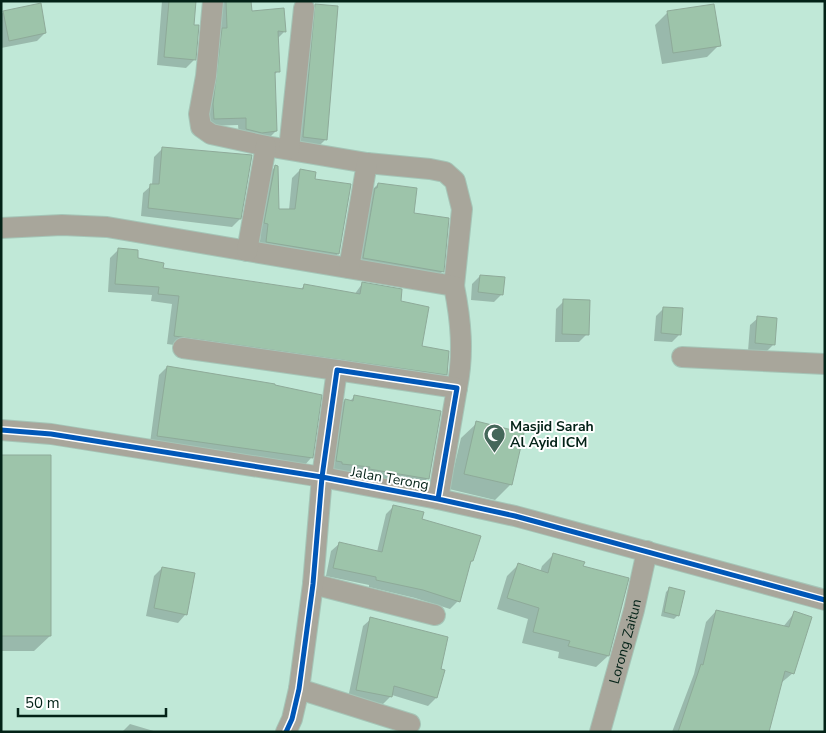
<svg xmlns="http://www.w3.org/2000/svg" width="826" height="733" viewBox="0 0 826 733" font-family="'Nunito Sans',sans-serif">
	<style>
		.shadow { fill: #0003 }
		.building { fill: #9dc4aa; stroke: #8eaa99 }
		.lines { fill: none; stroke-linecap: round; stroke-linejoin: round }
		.street-casing { stroke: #a5c5b7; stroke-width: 22 }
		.street { stroke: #a8a69b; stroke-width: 20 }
		.cycleway-casing { stroke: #fff; stroke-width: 8 }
		.cycleway { stroke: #0057b8; stroke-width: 5 }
		.labels { text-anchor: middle; stroke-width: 4; stroke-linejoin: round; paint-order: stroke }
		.poi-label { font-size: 14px; font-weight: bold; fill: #032217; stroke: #fff; text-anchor: start }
		.street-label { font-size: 14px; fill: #032217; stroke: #fff }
	</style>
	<rect width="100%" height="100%" fill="#c0e8d7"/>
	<!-- shadow -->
	<path class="shadow" d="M162 1H195L193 26H197L194 60 186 68 157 65Z
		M225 1H250L251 12 284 32 277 39 278 71 274 75 276 131 268 139 239 137 238 125 207 126 218 8Z
		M315 5 326 139 318 147 295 145 308 13Z
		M4 12 45 33 37 41 1 48V14Z
		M667 13 719 45 707 57 662 64 655 25Z
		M162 149 240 219 232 227 141 216 143 193 152 185 154 157Z
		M275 167 278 210H289L292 178 300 170 314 180 338 254 330 262 259 250 267 175Z
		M378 184 413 214 442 272 434 280 355 266 370 192Z
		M118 250 162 269 300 290 305 285 354 295 362 284 399 302 420 347 446 374 438 382 167 344 172 304 151 301 152 295 108 292 110 258Z
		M480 276 502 294 494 302 471 300 472 284Z
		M564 301 587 334 579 342H555L556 309Z
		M664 308 680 334 672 342 654 341 656 316Z
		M758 318 774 344 766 352 748 351 750 325Z
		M167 367 311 458 304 466 150 443 159 375Z
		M354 397 428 478 420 486 329 469 337 408 345 400 350 401Z
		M477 423 511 484 495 500 449 489 461 438Z
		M1 456 50 636 34 651H1Z
		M394 506 472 561 468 565 458 601 450 609 415 598 369 587V585L326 576 331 551 339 544 377 552 386 514Z
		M553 555 582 567 627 579 608 656 596 667 558 658 559 652 522 643 528 619 497 609 507 576 518 565 540 572 542 566Z
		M162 568 185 615 178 623 146 616 154 576Z
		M669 589 678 615 674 619 661 616 666 592Z
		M716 611 783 627 795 612 793 673 781 683 768 732H672L694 674 706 622Z
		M371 619 436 698 428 706 392 695 383 704 348 698 363 626Z
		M130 724 157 732H122Z"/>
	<!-- building -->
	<path class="building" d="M169 1H196L194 25H199L196 60 164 57Z
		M226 1H251L252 11 284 8 286 32 278 31 280 72H275L277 131 262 133 246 129V118L214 119 213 104 222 28H227Z
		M41 3 46 33 9 41 3 11Z
		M315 4 338 6 327 140 303 137Z
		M714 4 721 46 673 53 667 11Z
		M162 147 252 155 241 219 148 208 150 184H159Z
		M275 165 278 166 279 209H295L300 169 316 172 315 179 351 184 339 254 266 242 268 224 264 223Z
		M378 183 417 188 414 213 449 218 444 272 363 258 375 188H377Z
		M118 248 138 250V258L164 263 163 268 303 289 304 284 360 294 362 282 402 289 401 301 429 307 422 346 449 351 447 375 174 336 179 296 158 294 159 287 115 284Z
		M480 275 505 277 503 295 478 292Z
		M563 299 590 300 589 335 562 334Z
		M663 307 683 308 681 335 661 333Z
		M757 316 777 318 775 345 755 343Z
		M167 366 275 384V385L322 395 313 458 157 436Z
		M354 395 441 411 429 479 369 469 370 467 342 464V462L336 461 345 399 353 401Z
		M476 421 524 433 512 485 464 474Z
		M1 455H51V636H1Z
		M393 505 424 512 422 519 481 536 473 561H471L460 602 423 590 376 580V577L333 568 339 542 382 552Z
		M553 553 585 562 583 566 629 578 609 656 568 646 570 641 533 632 539 608 507 598 518 563 548 573Z
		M162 567 195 573 187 615 154 608Z
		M669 587 685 591 679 616 664 612Z
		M716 610 789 627 794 611 812 617 794 674 785 671 769 732H678L701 664 703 665Z
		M370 617 448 637 441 669 445 670 437 698 394 686 392 697 356 690Z"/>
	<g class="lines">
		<defs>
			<g id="street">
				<path d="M213 1 206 76 199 114 201 127 211 134 266 146 367 163 430 169 445 172 455 181 462 209 454 286"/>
				<path d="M289 149 304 8"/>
				<path d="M1 228 62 225 107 227 454 286C461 321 464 353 457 388"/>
				<path d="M247 251 266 146"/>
				<path d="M349 268 367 163"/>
				<path d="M183 348 337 370"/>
				<path d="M682 357 825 364"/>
				<path d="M1 430 51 434 322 477 438 499 515 516 825 600"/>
				<path d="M313 584 435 615"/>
				<path d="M299 689 410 724"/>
				<path d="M286 732 292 719 299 689 313 584 322 477 337 370 457 388 438 499"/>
				<path id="s1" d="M600 732 634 610 647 551"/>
			</g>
		</defs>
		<!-- street casing -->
		<use href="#street" class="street-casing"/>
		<!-- street -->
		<use href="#street" class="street"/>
		<defs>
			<path id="cycleway" d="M1 430 51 434 322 477 438 499 515 516 825 600
				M286 732 292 719 299 689 313 584 322 477 337 370 457 388 438 499"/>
		</defs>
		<!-- cycleway casing -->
		<use href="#cycleway" class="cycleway-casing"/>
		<!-- cycleway -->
		<use href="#cycleway" class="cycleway"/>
	</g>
	<!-- icons -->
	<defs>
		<symbol id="mosque-pin" viewBox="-11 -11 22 30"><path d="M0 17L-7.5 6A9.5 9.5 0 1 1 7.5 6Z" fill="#45675a" stroke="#fff"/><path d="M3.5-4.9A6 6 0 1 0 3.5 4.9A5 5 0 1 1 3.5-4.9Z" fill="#fff"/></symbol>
	</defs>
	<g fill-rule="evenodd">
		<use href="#mosque-pin" x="482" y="422" width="25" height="34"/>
	</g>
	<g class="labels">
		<!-- poi labels -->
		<g class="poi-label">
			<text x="510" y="431">Masjid Sarah<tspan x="510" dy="16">Al Ayid ICM</tspan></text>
		</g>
		<!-- street labels -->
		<g class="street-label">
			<text transform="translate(390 478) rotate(10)" y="5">Jalan Terong</text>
			<text dy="5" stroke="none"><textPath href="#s1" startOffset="94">Lorong Zaitun</textPath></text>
		</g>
	</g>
	<!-- border -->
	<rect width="826" height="733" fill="none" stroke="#032217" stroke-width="5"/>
	<!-- scale -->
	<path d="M18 708v8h148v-8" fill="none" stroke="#032217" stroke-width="2.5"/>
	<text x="25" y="708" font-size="15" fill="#032217" stroke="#ffffff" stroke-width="4" paint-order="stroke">50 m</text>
</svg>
